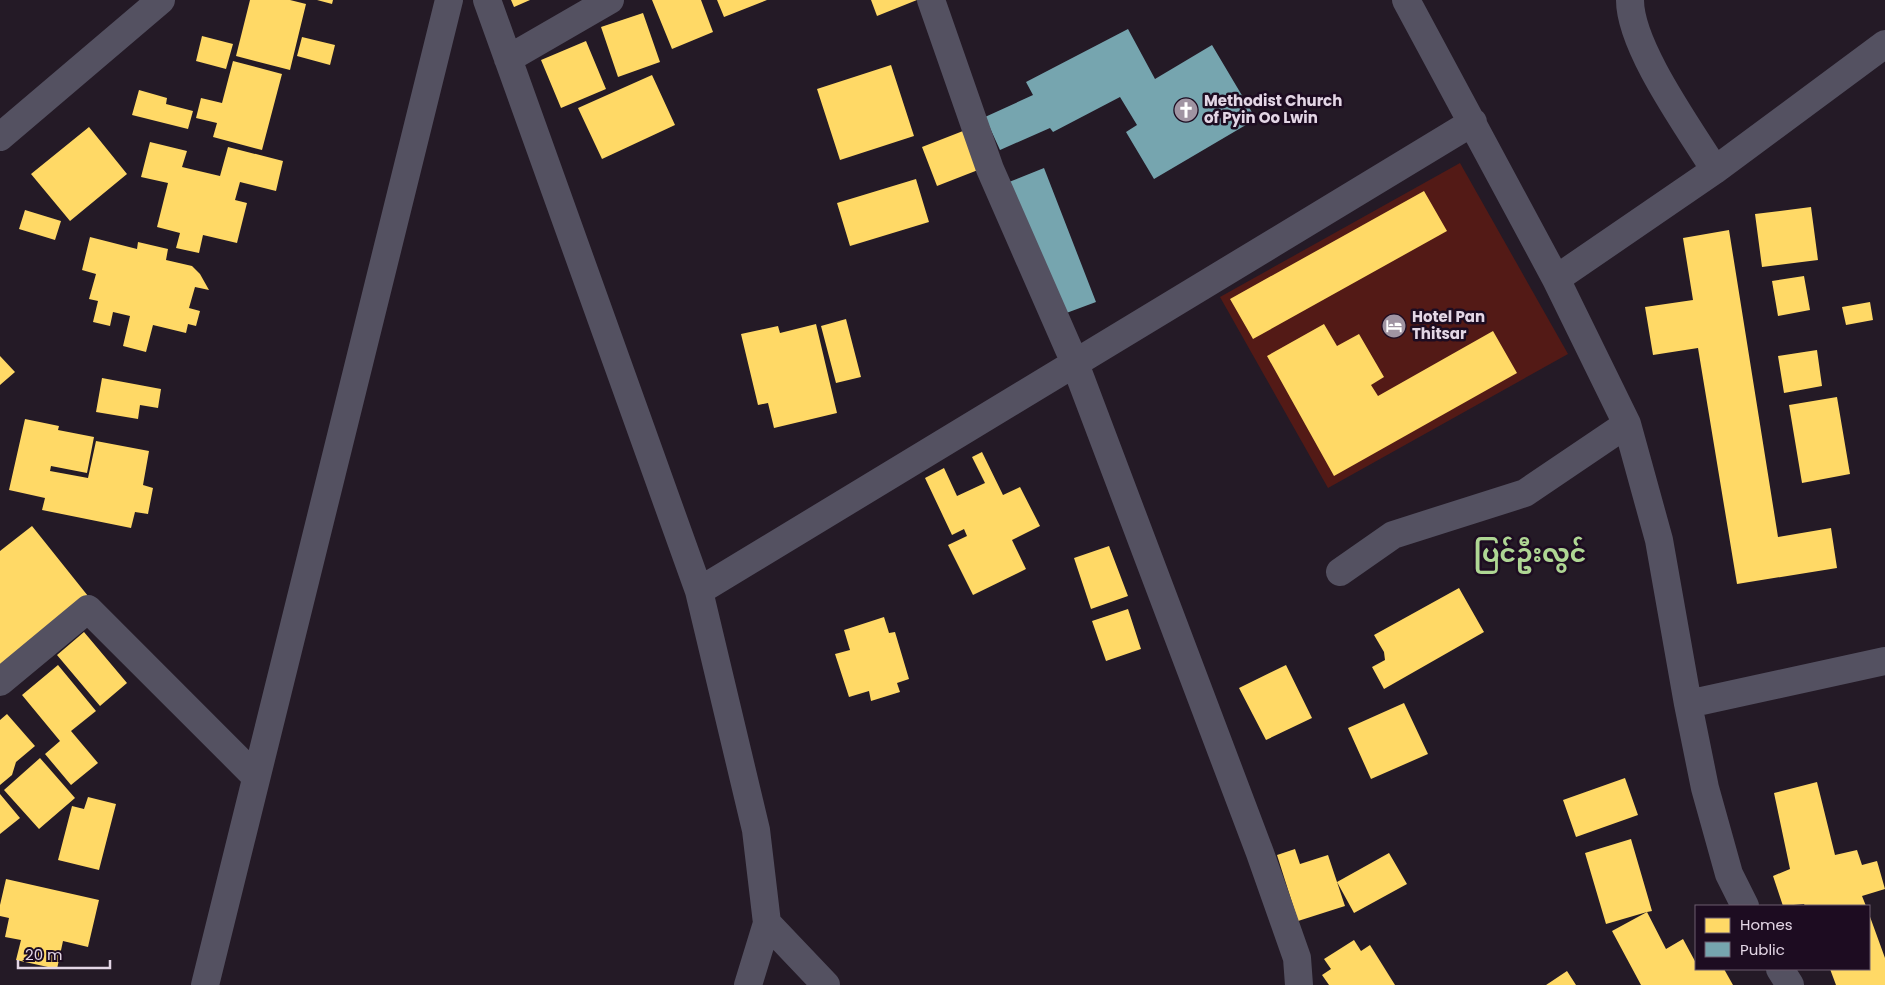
<svg xmlns="http://www.w3.org/2000/svg" width="1885" height="985" viewBox="0 0 1885 985" font-family="Poppins,'Noto Sans Myanmar',sans-serif">
	<style>
		.green { fill: #531a16 }
		.homes { fill: #ffd966 }
		.public { fill: #76a5af }
		.lines { fill: none; stroke-linecap: round; stroke-linejoin: round }
		.minor { stroke: #545161; stroke-width: 28 }
		.labels { text-anchor: middle; stroke-width: 5; stroke-linejoin: round; paint-order: stroke }
		.poi-label { font-size: 15px; font-weight: bold; fill: #e3d6e5; stroke: #1d0c21; text-anchor: start }
		.town-label { font-size: 25px; font-weight: bold; fill: #afd794; stroke: #1d0c21 }
	</style>
	<rect width="100%" height="100%" fill="#241a26"/>
	<!-- green -->
	<path class="green" d="M1460 163 1568 354 1328 488 1220 297Z"/>
	<!-- homes -->
	<path class="homes" d="M250 0H290L306 4 290 70 236 56Z
		M317 0H333L332 4Z
		M511 0H530L514 7Z
		M652 0H701L713 32 672 49Z
		M717 0H767L724 17Z
		M871 0H917L877 16Z
		M643 13 660 62 618 77 601 27Z
		M202 36 233 44 226 69 196 61Z
		M302 37 335 45 330 65 297 56Z
		M586 41 606 89 561 108 541 60Z
		M233 61 282 74 262 150 213 137 217 123 196 118 201 98 222 103Z
		M891 65 914 136 840 160 817 89Z
		M652 75 675 125 602 159 578 108Z
		M139 90 167 98 166 104 193 111 188 129 132 115Z
		M89 127 127 174 70 221 31 174Z
		M963 131 978 170 937 186 922 147Z
		M150 142 187 151 182 167 220 176 228 147 283 161 276 191 240 182 235 200 247 203 237 243 203 235 199 253 176 248 180 233 157 227 168 183 141 177Z
		M916 179 929 222 850 246 837 203Z
		M1424 191 1447 231 1253 339 1230 299Z
		M1811 207 1818 260 1762 267 1755 214Z
		M25 210 61 221 55 240 19 229Z
		M1729 230 1778 537 1831 528 1837 568 1737 584 1698 348 1653 355 1645 307 1693 300 1683 238Z
		M90 237 137 249 138 242 168 249 166 260 192 266 200 274 209 290 195 287 189 308 200 311 196 326 188 324 186 333 153 325 146 352 123 346 130 316 113 312 110 326 93 322 98 301 89 299 96 274 82 270Z
		M1804 276 1810 310 1778 316 1772 281Z
		M1870 302 1873 320 1846 325 1842 307Z
		M846 319 861 377 836 383 821 326Z
		M816 324 837 413 774 428 768 403 758 405 741 334 778 326 780 333Z
		M1324 324 1337 346 1359 334 1384 377 1371 385 1378 396 1493 331 1517 373 1334 476 1267 356Z
		M1817 350 1822 386 1784 393 1778 356Z
		M0 356 15 372 0 385Z
		M102 378 161 389 158 408 140 405 138 419 96 412Z
		M1837 397 1850 474 1802 483 1789 405Z
		M25 419 59 426 58 430 94 437 87 473 51 466 50 471 88 478 96 441 149 451 143 485 153 488 148 514 135 512 131 528 42 510 45 498 9 490Z
		M982 452 1003 495 1020 487 1040 526 1012 540 1026 569 973 595 948 545 967 536 964 529 952 535 925 478 944 468 957 496 985 483 972 457Z
		M32 526 88 596 0 665V551Z
		M1109 546 1128 596 1091 609 1074 558Z
		M1459 588 1484 632 1384 689 1372 667 1385 660 1384 652 1374 635Z
		M1128 609 1141 649 1106 661 1092 621Z
		M884 617 889 633 895 632 909 679 897 683 900 692 871 701 869 691 849 697 835 654 850 650 844 630Z
		M84 632 127 683 100 706 57 655Z
		M58 665 96 711 71 731 98 763 71 785 45 754 60 741 22 695Z
		M1286 665 1312 718 1266 740 1239 688Z
		M1404 703 1428 754 1371 779 1348 728Z
		M7 714 35 746 16 762 12 775 0 785V720Z
		M40 758 75 798 39 829 4 790Z
		M1625 778 1638 815 1576 837 1563 800Z
		M1817 782 1835 855 1857 850 1862 865 1877 861 1885 889 1862 896 1866 906H1805L1804 904 1783 906 1773 876 1790 869 1774 793Z
		M0 794 20 818 0 834Z
		M88 797 116 804 99 870 58 860 72 806 84 809Z
		M1631 839 1652 911 1647 912 1666 949 1683 939 1696 963V969H1724L1733 985H1641L1612 931 1647 912 1606 924 1585 853Z
		M1295 849 1300 864 1328 855 1345 906 1298 921 1277 855Z
		M1389 853 1407 884 1354 913 1337 882Z
		M6 879 99 900 88 947 63 941 57 969 16 960 21 940 5 937 9 918 0 916V905Z
		M1869 914 1885 958V985H1836L1830 969H1869Z
		M1354 940 1361 951 1370 945 1395 985H1329L1322 975 1331 969 1324 959Z
		M1567 971 1576 985H1546Z"/>
	<!-- public -->
	<path class="public" d="M1128 29 1155 79 1212 45 1256 119 1154 179 1126 132 1137 125 1120 97 1053 132 1050 128 1000 150 985 117 1033 95 1026 82Z
		M1044 168 1096 302 1061 315 1009 182Z"/>
	<g class="lines">
		<!-- minor -->
		<path class="minor" d="M487 0 699 591 756 830 767 923 748 985
			M931 0 990 169 1074 361 1260 853 1297 958 1299 985
			M1406 0 1556 279 1627 424 1659 540 1688 704 1705 788 1729 874 1745 906
			M1630 0C1630 47 1689 128 1715 170
			M508 59 610 0
			M0 137 161 0
			M1556 279 1715 170 1885 44
			M1340 572 1393 535 1525 493 1627 424
			M699 591 1473 122
			M0 682 88 609 256 777
			M1688 704 1885 661
			M767 923 826 985
			M1780 969 1790 985
			M205 985 449 0"/>
	</g>
	<!-- icons -->
	<defs>
		<symbol id="church-disc" viewBox="-11 -11 22 22"><circle r="9.5" fill="#a094a2" stroke="#1d0c21"/><path d="M-1.2-6h2.4v3.5h3.3v2.4h-3.3V6h-2.4V-.1h-3.3v-2.4h3.3Z" fill="#fff"/></symbol>
		<symbol id="hotel-disc" viewBox="-11 -11 22 22"><circle r="9.5" fill="#a094a2" stroke="#1d0c21"/><path d="M-6-4.5h1.5V1H6V5H4.5V3h-9V5H-6ZM-4 0a1.8 1.8 0 1 1 3.6 0ZM.5 0V-2.5h3Q6-2.5 6 0Z" fill="#fff"/></symbol>
	</defs>
	<g fill-rule="evenodd">
		<use href="#church-disc" x="1172" y="96" width="28" height="28"/>
		<use href="#hotel-disc" x="1380" y="312" width="28" height="28"/>
	</g>
	<g class="labels">
		<!-- poi labels -->
		<g class="poi-label">
			<text x="1204" y="106">Methodist Church<tspan x="1204" dy="17">of Pyin Oo Lwin</tspan></text>
			<text x="1412" y="322">Hotel Pan<tspan x="1412" dy="17">Thitsar</tspan></text>
		</g>
		<!-- town labels -->
		<g class="town-label">
			<text x="1530" y="562">ပြင်ဦးလွင်</text>
		</g>
	</g>
	<!-- legend -->
	<rect x="1695" y="905" width="175" height="65" fill="#1d0c21" stroke="#6c5d6f"/>
	<rect x="1705" y="918" width="25" height="15" fill="#ffd966" stroke="#6c5d6f"/>
	<text x="1740" y="930" font-size="15" fill="#e3d6e5">Homes</text>
	<rect x="1705" y="942" width="25" height="15" fill="#76a5af" stroke="#6c5d6f"/>
	<text x="1740" y="955" font-size="15" fill="#e3d6e5">Public</text>
	<!-- scale -->
	<path d="M18 960v8h92v-8" fill="none" stroke="#e3d6e5" stroke-width="2.5"/>
	<text x="25" y="960" font-size="15" fill="#e3d6e5" stroke="#1d0c21" stroke-width="4" paint-order="stroke">20 m</text>
</svg>
